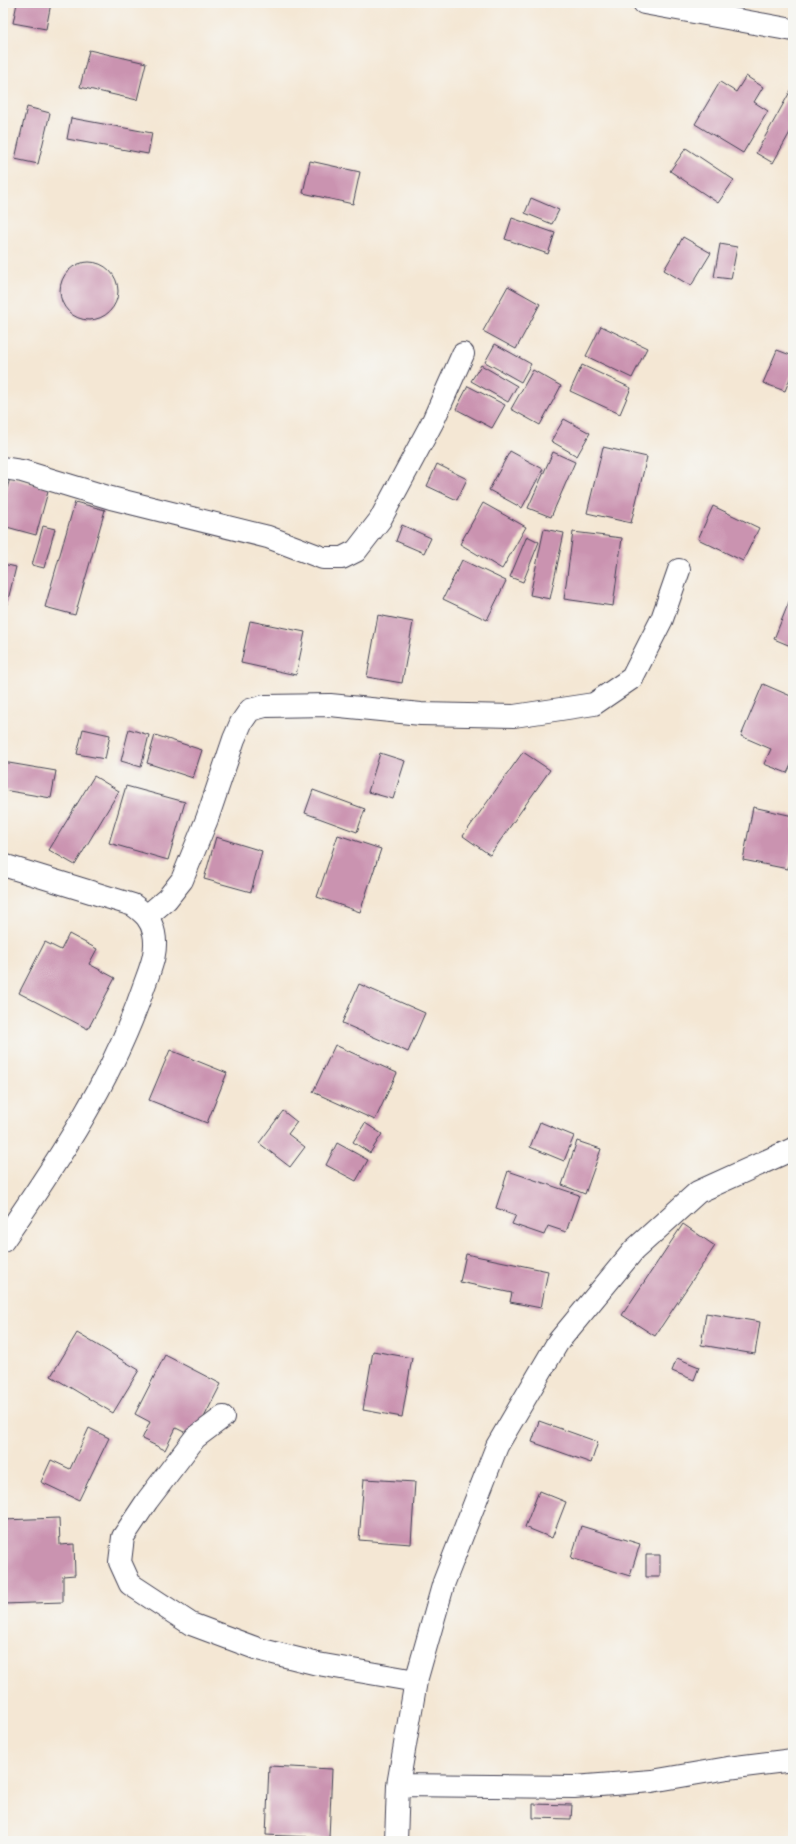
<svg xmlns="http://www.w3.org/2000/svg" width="796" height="1844" viewBox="0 0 796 1844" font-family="'EB Garamond',serif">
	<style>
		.building { fill: #ca93b0 }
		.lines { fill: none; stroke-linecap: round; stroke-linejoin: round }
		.minor-casing { stroke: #424052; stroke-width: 24 }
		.minor { stroke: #fff; stroke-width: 22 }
	</style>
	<rect width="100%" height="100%" fill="#f6f6f2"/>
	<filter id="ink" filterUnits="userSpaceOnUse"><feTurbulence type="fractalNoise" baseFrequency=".025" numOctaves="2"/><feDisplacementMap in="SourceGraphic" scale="8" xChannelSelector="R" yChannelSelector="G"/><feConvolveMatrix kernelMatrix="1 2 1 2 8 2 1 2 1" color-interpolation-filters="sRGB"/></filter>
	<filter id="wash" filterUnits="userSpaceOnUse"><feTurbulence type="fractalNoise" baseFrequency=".012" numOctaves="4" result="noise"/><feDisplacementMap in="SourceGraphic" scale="16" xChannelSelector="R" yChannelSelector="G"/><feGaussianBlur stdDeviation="0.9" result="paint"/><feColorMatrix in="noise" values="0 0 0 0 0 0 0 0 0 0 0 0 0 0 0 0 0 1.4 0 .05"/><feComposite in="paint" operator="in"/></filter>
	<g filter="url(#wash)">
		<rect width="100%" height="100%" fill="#f4e7d4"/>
		<g id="blocks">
			<!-- building -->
			<path class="building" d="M17 3H51L46 29 13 23Z
				M89 50 146 63 137 100 80 87Z
				M746 76 763 87 754 102 768 111 743 153 695 124 720 82 736 92Z
				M791 90 793 91V127L773 163 756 153Z
				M27 107 50 113 38 164 15 159Z
				M71 118 152 133 148 154 67 139Z
				M686 148 734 180 718 203 670 171Z
				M310 161 360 172 353 204 303 193Z
				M531 198 559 210 552 224 525 213Z
				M512 218 555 233 548 254 505 239Z
				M683 237 711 253 691 286 664 270Z
				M720 244 737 247 731 279 714 277Z
				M60 291a29 29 0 1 1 58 0a29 29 0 1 1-58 0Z
				M508 286 540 304 516 349 483 331Z
				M601 326 647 348 632 378 586 356Z
				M495 344 531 364 521 382 485 362Z
				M777 350 793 356V371L785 391 763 383Z
				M481 365 517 386 508 402 471 381Z
				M582 365 631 388 620 414 570 391Z
				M533 370 561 386 540 425 511 409Z
				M468 386 505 405 492 428 456 409Z
				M564 419 590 433 577 456 551 441Z
				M603 447 647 457 631 523 587 513Z
				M510 451 543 469 522 508 489 490Z
				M553 452 575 462 551 517 528 508Z
				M437 464 467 479 457 500 427 486Z
				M10 478 49 488 36 535 3 526V503Z
				M75 502 105 510 75 615 45 607Z
				M483 503 526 527 502 569 460 544Z
				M713 506 759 528 743 561 698 539Z
				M402 525 431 538 424 553 396 541Z
				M43 526 55 529 44 568 32 565Z
				M544 529 564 533 550 599 530 595Z
				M573 532 622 538 613 606 564 599Z
				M527 536 539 542 523 582 510 577Z
				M462 560 506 581 487 620 443 599Z
				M3 564 16 567 7 604 3 602Z
				M793 592V647L774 639Z
				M378 615 413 622 402 683 367 677Z
				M250 621 305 632 296 675 241 663Z
				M763 684 793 697V761L787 773 764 764 771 749 741 736Z
				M83 729 110 735 105 759 77 754Z
				M129 729 149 735 141 767 121 761Z
				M155 735 202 750 193 778 147 763Z
				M523 752 550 770 490 855 463 836Z
				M380 753 405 761 393 799 368 792Z
				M3 762 56 771 51 798 3 790Z
				M94 776 119 791 75 865 49 850Z
				M126 786 185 802 168 860 109 843Z
				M313 790 365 809 357 832 305 813Z
				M753 807 793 816V843L788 869 743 860Z
				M338 835 381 849 360 912 317 897Z
				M216 837 262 851 251 892 204 879Z
				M69 934 97 949 89 964 115 978 88 1029 19 993 45 942 61 950Z
				M359 984 425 1013 408 1052 342 1023Z
				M335 1045 397 1073 375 1120 313 1092Z
				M170 1050 227 1073 207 1123 149 1100Z
				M283 1111 297 1122 288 1134 305 1147 290 1167 259 1143Z
				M540 1122 574 1136 564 1161 530 1147Z
				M365 1123 382 1134 370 1153 353 1142Z
				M577 1141 601 1149 585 1194 562 1185Z
				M337 1143 368 1160 356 1181 326 1165Z
				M508 1171 579 1195 566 1232 548 1226 544 1235 512 1224 516 1215 496 1208Z
				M683 1224 715 1246 655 1336 622 1315Z
				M466 1254 548 1271 541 1308 510 1302 512 1293 460 1282Z
				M706 1313 760 1322 755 1354 701 1345Z
				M77 1333 139 1370 113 1413 51 1376Z
				M373 1351 412 1358 402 1417 363 1410Z
				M165 1355 221 1384 194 1437 176 1428 165 1450 142 1439 150 1422 135 1414Z
				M677 1358 699 1367 694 1380 672 1371Z
				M539 1421 598 1442 591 1463 532 1442Z
				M89 1428 109 1438 79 1500 41 1482 51 1460 70 1469Z
				M364 1479 415 1482 411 1544 359 1540Z
				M539 1491 566 1502 552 1538 525 1527Z
				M59 1518 60 1545 74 1544 75 1575 63 1576V1602L3 1604V1520Z
				M581 1526 640 1544 630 1576 571 1558Z
				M646 1555H660V1577H646Z
				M269 1766 332 1769 329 1838 266 1835Z
				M533 1804 572 1805 571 1819 533 1818Z"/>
		</g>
	</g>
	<g filter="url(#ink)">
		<use href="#blocks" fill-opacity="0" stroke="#424052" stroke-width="1"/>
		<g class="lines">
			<defs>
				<path id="minor" d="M644 3 793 30
					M3 468 22 471 111 498 268 537 323 558H342L356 551 380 520 433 421 463 354
					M3 865 133 905C144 913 151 919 154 933 158 952 150 969 144 986 113 1079 58 1161 3 1241
					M147 916 167 899 182 880 207 819 234 739 241 723 250 710 265 706 330 705 421 714 514 716 594 704 632 678 662 619 679 570
					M223 1417 195 1438 147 1501 123 1537 120 1562 130 1584 191 1624 258 1649 318 1664 416 1681
					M398 1785 574 1787 652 1781 728 1768 793 1760
					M396 1841 398 1785 416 1681 444 1582 497 1446 558 1342 634 1250 698 1192 793 1149"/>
			</defs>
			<!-- minor casing -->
			<use href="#minor" class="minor-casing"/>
			<!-- minor -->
			<use href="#minor" class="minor"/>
		</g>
	</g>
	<!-- margin -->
	<rect width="796" height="1844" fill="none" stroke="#f6f6f2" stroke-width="16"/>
</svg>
